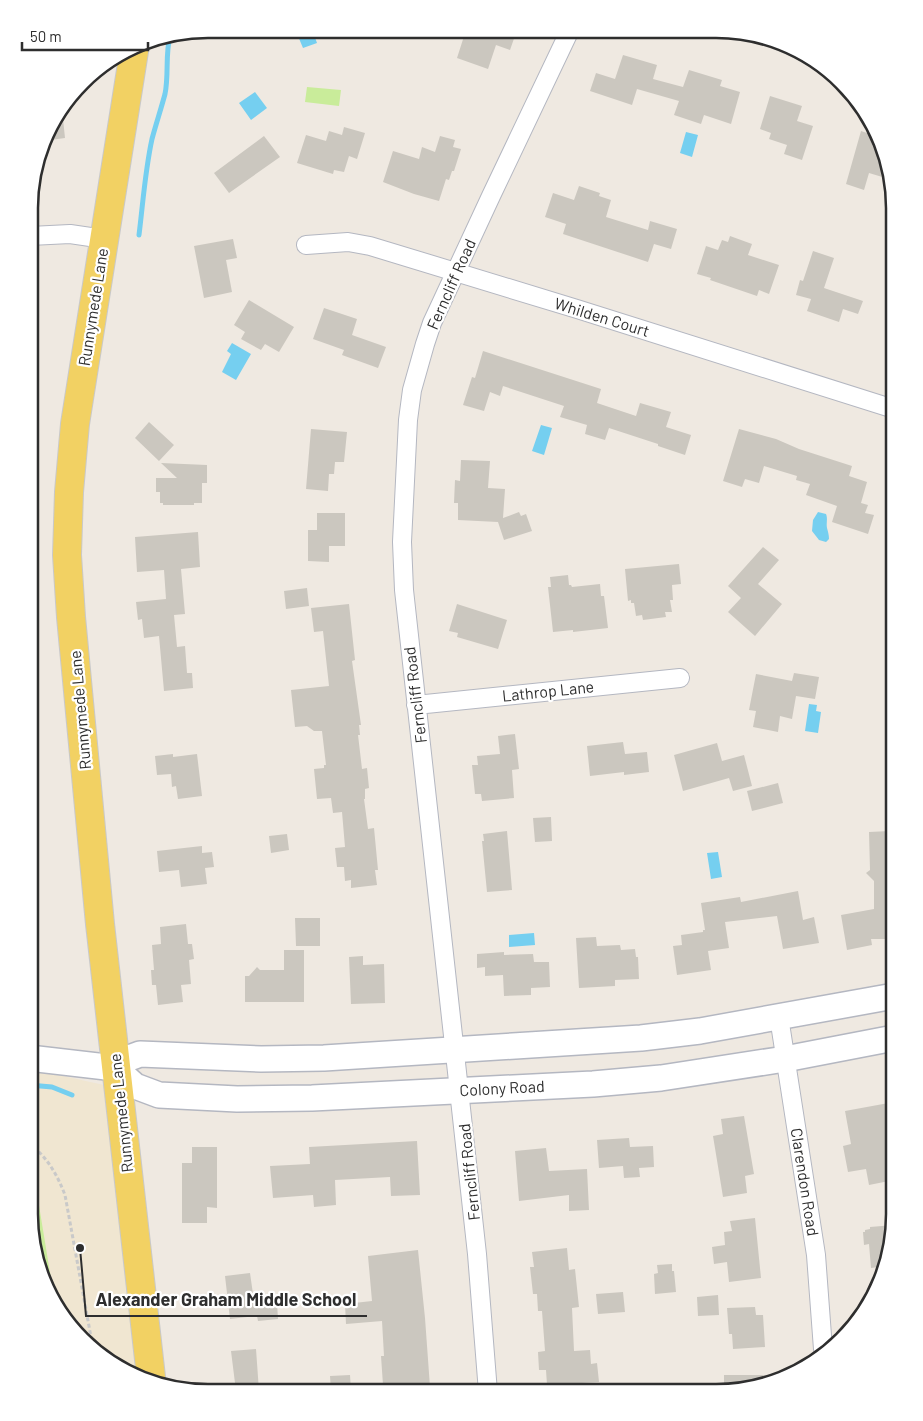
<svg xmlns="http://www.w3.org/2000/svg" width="923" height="1421" viewBox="0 0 923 1421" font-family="Barlow,sans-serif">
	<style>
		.education { fill: #f0e6d1 }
		.pitch { fill: #c9ec9a }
		.water { fill: #75cff0 }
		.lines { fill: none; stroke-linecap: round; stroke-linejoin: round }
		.stream { stroke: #75cff0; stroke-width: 5 }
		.building { fill: #cbc7bf }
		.street-casing { stroke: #b4b7c1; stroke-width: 20 }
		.secondary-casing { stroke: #b4b7c1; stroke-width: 28 }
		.primary-casing { stroke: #c9c9c9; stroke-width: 30 }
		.path { stroke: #c9c9c9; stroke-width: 3; stroke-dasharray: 4 2.5; stroke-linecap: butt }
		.street { stroke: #fff; stroke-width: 18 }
		.secondary { stroke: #fff; stroke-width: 25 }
		.primary { stroke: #f2d163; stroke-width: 28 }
		.labels { text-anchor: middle; stroke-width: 4.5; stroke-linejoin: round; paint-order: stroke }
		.street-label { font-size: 16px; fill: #2e2e2e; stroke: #fff }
		.rim { fill: none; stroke: #2e2e2e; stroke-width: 2.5 }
		.leader { fill: none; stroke: #2e2e2e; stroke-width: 2 }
		.callout-dot { fill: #2e2e2e; stroke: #fff; stroke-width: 2 }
		.callout-label { font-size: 18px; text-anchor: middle; font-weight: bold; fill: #2e2e2e; stroke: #fff; stroke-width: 4.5; stroke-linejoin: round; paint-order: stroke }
	</style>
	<rect width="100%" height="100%" fill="#efe9e1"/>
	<!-- education -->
	<path class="education" d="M29 1071 63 1076 104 1085 140 1373 99 1356 42 1282 29 1214Z"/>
	<!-- pitch -->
	<path class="pitch" d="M307 87 341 90 339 106 305 102Z
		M35 1181 54 1297 42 1282 29 1214V1182Z"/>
	<!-- water -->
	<path class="water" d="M295 29H312L317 43 303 48Z
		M255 92 267 108 251 120 239 103Z
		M686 132 698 135 692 157 680 153Z
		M232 343 251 354 236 380 222 372 231 354 227 351Z
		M541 425 552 428 544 455 532 451Z
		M818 512 826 514C828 519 826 523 827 528 828 532 829 535 829 539L826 542 819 540 812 531 813 520Z
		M809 704 817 705 816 711 821 712 818 733 805 731Z
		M718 852 722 877 711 879 707 853Z
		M534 933 535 945 509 947V935Z"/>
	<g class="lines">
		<!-- stream -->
		<path class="stream" d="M139 235C143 203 145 171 152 139 156 124 161 109 165 94 169 75 165 55 170 36
			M29 1085 52 1087 72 1095"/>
	</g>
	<!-- building -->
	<path class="building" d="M466 30H517L510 50 496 45 488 69 457 58Z
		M623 55 657 65 653 79 683 87 689 70 722 80 720 86 740 92 731 124 704 115 701 124 674 115 679 101 637 89 632 105 590 91 596 73 615 79Z
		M770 96 802 106 797 121 813 126 802 160 784 154 787 145 769 139 771 133 760 129Z
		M63 119 65 138 43 141 47 128 53 121Z
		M344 127 365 133 357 159 349 156 344 172 334 170 333 174 297 163 306 135 326 141 329 131 342 135Z
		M872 128 881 139 889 179 869 173 864 190 846 184 861 131 870 134Z
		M264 136 280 157 229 193 214 173Z
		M440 136 455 140 453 147 461 149 454 171H452L449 180 446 179 439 201 414 194 383 182 393 151 419 159 422 147 435 152Z
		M579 186 600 193 599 196 611 200 606 217 648 230 650 221 677 229 671 249 654 244 648 262 563 234 566 224 545 217 553 193 574 200Z
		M730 236 752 244 748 255 779 265 769 294 759 290 757 296 710 280 711 278 697 274 706 246 718 250 722 240 728 242Z
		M233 239 237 258 226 260 232 292 204 298 194 246Z
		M813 251 834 258 824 288 863 301 858 314 843 309 839 322 807 311 811 299 796 295 800 280 803 281Z
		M249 300 294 327 279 352 265 344 261 350 241 339 245 332 234 325Z
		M324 308 357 319 352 335 386 347 378 368 342 355 344 350 313 339Z
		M483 351 601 389 597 403 636 416 640 403 671 412 666 427 691 435 685 455 658 446V444L609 428 605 440 585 434 587 425 560 417 564 406 503 386 500 396 490 392 484 411 463 405 472 377 475 378Z
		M149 422 174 445 159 461 135 438Z
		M311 429 347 432 344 462H335L334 474H329L328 491 306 489Z
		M739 429 776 439 799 449 852 466 849 476 867 482 861 503 868 505 865 513 874 515 868 534 832 522 837 506 806 495 810 484 796 480 797 476 764 466 759 483 745 479 742 487 723 481Z
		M461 460 490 461 488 488 505 489 503 518 519 512 521 516 526 514 532 531 504 540 498 522 458 520V503H454L455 480 460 481Z
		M161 463 207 465V483H202V503H194V505H163V503H160V492H156V478H177Z
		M317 513H345V546H329V562L308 561V530H317Z
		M198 532 200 567 181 569 185 614 174 615 177 647 185 646 187 673H192L193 688 164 691 159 636 144 638 142 619 138 620 136 602 166 599 164 570 137 572 135 537Z
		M763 547 779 560 758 584 782 604 755 636 728 612 741 598 728 586Z
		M679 564 681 584 672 585 673 600H670L672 612H665L666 617 643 620 642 615 636 616 634 603H631V600L628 601 625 569Z
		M568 575 569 585H571L572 587 600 584 601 596H604L608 628 573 632V630L553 632 548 587H551L550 577Z
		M307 588 309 606 286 609 284 591Z
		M349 604 355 660 352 661 361 725H359L360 735H358L362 769 367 768 369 788 365 789V799H364L368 829 374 828 378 870H375L377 885 351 888V880L345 881 344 867H337L335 848 345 847 342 812 333 813 331 798 317 799 314 769 324 768V765H326L322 731H314L307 726 295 727 291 690 329 686 323 631 314 632 311 608Z
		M457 604 507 620 498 649 457 637 458 633 449 631Z
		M794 673 819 677 815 699 796 696 792 719 780 716 778 732 753 727 756 711 749 710 756 674 792 681Z
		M515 734 519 769 512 770 514 798 482 801 481 794H475L472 765H478L477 756 500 754 498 736Z
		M623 742 625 754 647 752 649 772 624 775V772L590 776 587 746Z
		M717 743 722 761 744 755 752 786 733 791 729 778 683 791 674 755Z
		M173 754V757L197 754 202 796 178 799 176 786 172 787 171 774 157 775 155 756Z
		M778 783 783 803 752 811 747 791Z
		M551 817 552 841 535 842 533 818Z
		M507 831 512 890 487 892 482 841H484L483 834Z
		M890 831 891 835H894V939H871L872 945 847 950 841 915 874 909V881L866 873 870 870 869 832Z
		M287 834 289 850 271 853 269 836Z
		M202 846V853L212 852 214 867 205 868 207 884 181 887 179 870 159 872 157 851Z
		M798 891 803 920 814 917 819 943 783 949 777 916 725 922 729 948 708 951 711 970 677 975 673 946 682 945 681 935 703 932V930H705L701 903 740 897 741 902Z
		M295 918H320V946H296Z
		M186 924 188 944H192L194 959 189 960 191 984 181 985 183 1002 158 1005 156 985H152L151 970H154L152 945 161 944 160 927Z
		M596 937 597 946 620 945 621 950 635 949 636 957H638L639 979 615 980V986L579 988 576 938Z
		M284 950H304V1002H245V976H249L257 967 260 970H284Z
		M504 952V955L533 954 534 962H549L550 987 531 988V995L504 996 503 975 485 976V967L477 968V954Z
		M363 956V965L384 964 385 1003 351 1004 349 957Z
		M894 1102V1146H888L894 1180 869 1185 866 1169 848 1172 843 1146 851 1144 845 1111Z
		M744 1116 754 1174 745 1176 747 1193 723 1197 713 1136 723 1134 721 1119Z
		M629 1138 630 1147 653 1146 654 1167 639 1168 640 1177 624 1178 623 1166 599 1168 597 1140Z
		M417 1141 420 1195 391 1196 390 1177 335 1180 336 1205 314 1207 313 1195 273 1198 270 1166 310 1164 309 1147Z
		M192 1147H217V1208L207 1207V1223H182V1163H192Z
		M546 1148 549 1171 587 1169 589 1210 569 1211V1195L519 1201 515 1151Z
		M755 1218 761 1278 729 1282 727 1262 714 1264 712 1247 725 1245 724 1232 732 1231 730 1221Z
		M894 1225 886 1266 871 1268 869 1244 864 1245 863 1232H865V1230L870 1229V1227Z
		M567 1248 569 1270 575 1269 579 1307 572 1308 574 1351 590 1350 591 1364 597 1363 599 1382 547 1385 546 1370H539L538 1352 545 1351 542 1311H538L537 1294H533L530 1267H534L532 1252Z
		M418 1250 425 1318 430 1387 387 1389V1385H383L381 1356H384L382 1321 346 1324 345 1304 372 1301 368 1256Z
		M672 1264V1271H674L676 1292 655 1294 654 1274 658 1273 657 1265Z
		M250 1273 253 1294 263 1293 264 1304 277 1303 278 1319 258 1321 257 1316 230 1319 225 1276Z
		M623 1292 625 1312 598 1314 596 1294Z
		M718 1295 719 1315 698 1316 697 1297Z
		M755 1307 756 1315H763L765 1347 733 1349 732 1334H729L727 1308Z
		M256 1349 259 1391H236L231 1351Z
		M350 1375 351 1391H331L330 1376Z
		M724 1375H770L771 1381 724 1391Z"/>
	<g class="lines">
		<defs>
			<path id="street" d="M30 236 70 234 104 239
				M306 245 348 242 370 246 577 309 894 409
				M416 705 680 678
				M779 1017 816 1255 823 1349
				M488 1392 477 1254 404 590 402 542 408 420 412 390 425 344 432 323 491 196 570 30"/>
			<path id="secondary" d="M29 1058 115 1068 135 1086 159 1095 237 1099 312 1098 593 1084 661 1078 785 1059 894 1038
				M115 1068 121 1061 140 1054 261 1059 324 1058 641 1038 700 1031 894 996"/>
			<path id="primary" d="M135 45 75 424 69 492 67 555 71 617 100 924 151 1377"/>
		</defs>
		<!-- street casing -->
		<use href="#street" class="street-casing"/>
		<!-- secondary casing -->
		<use href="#secondary" class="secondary-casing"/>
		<!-- primary casing -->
		<use href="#primary" class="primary-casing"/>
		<!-- path -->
		<path class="path" d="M29 1143C47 1157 57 1174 65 1195L93 1348"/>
		<!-- street -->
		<use href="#street" class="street"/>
		<!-- secondary -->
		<use href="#secondary" class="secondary"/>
		<!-- primary -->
		<use href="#primary" class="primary"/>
	</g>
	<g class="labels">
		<!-- street labels -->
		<g class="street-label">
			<text transform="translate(451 284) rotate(-66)" y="6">Ferncliff Road</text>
			<text transform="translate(93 307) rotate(-81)" y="6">Runnymede Lane</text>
			<text transform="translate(602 317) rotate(17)" y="6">Whilden Court</text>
			<text transform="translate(548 691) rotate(-6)" y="6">Lathrop Lane</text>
			<text transform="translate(415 695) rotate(-97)" y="6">Ferncliff Road</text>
			<text transform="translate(80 710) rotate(-95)" y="6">Runnymede Lane</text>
			<text transform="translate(502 1088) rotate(-3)" y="6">Colony Road</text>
			<text transform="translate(121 1113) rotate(-96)" y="6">Runnymede Lane</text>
			<text transform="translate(469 1172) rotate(-96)" y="6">Ferncliff Road</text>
			<text transform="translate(805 1182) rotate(81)" y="6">Clarendon Road</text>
		</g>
	</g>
	<!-- crop -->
	<path d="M0 0H923V1421H0ZM208 38H716A170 170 0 0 1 886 208V1214A170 170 0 0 1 716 1384H208A170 170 0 0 1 38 1214V208A170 170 0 0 1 208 38Z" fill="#fff" fill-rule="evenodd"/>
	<path class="rim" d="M208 38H716A170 170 0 0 1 886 208V1214A170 170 0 0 1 716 1384H208A170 170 0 0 1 38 1214V208A170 170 0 0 1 208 38Z"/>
	<!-- callouts -->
	<path class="leader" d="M80 1248L86 1316H367"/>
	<circle class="callout-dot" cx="80" cy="1248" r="5"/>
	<g class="callout-label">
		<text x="226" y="1306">Alexander Graham Middle School</text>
	</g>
	<!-- scale -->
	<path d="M22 42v8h126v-8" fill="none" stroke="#2e2e2e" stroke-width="2.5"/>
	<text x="30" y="42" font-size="15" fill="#2e2e2e" stroke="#ffffff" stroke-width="4" paint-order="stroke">50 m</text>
</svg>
